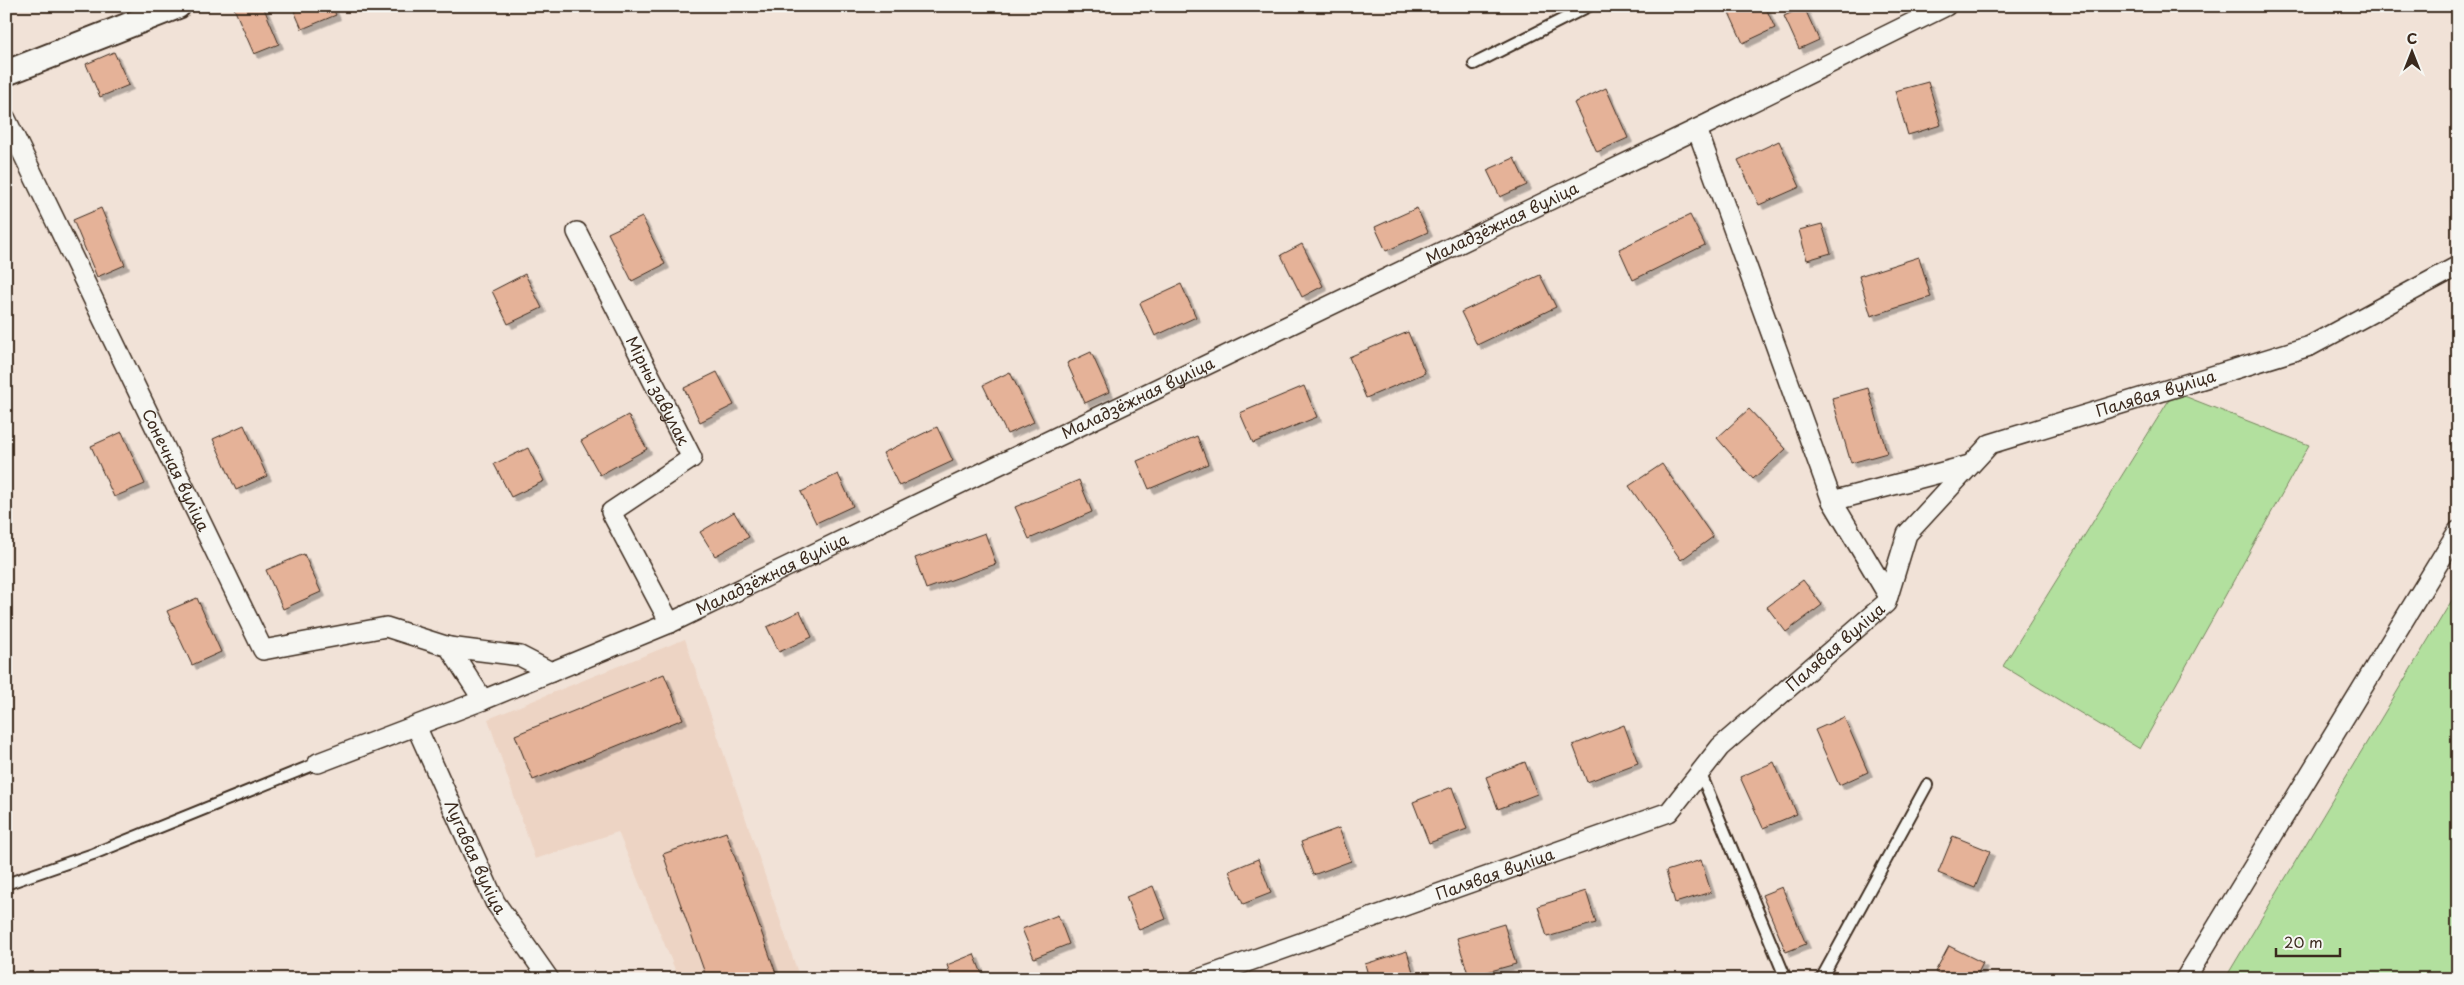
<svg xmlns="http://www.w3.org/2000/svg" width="2464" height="985" viewBox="0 0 2464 985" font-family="'Playpen Sans',sans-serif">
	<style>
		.built { fill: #edd4c4 }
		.green { fill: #b2e09e; stroke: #76855e }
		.building { fill: #e5b298; stroke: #3b2a1e; filter: url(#shadow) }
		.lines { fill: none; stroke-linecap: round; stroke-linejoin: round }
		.service-casing { stroke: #3b2a1e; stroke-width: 14 }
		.minor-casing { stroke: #3b2a1e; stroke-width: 22 }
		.tertiary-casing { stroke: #3b2a1e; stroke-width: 28 }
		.service { stroke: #f6f6f2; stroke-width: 10 }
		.minor { stroke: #f6f6f2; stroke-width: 19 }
		.tertiary { stroke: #f6f6f2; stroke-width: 24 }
		.labels { text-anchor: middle; stroke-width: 4.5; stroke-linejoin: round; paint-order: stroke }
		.street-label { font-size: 16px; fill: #3b2a1e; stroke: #f6f6f2 }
	</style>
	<defs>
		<filter id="shadow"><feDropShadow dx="4.5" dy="4.5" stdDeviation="0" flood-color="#0004"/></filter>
	</defs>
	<rect width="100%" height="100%" fill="#f1e2d7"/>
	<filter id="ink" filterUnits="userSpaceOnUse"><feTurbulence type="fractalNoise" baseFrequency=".02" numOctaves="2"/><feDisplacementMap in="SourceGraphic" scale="10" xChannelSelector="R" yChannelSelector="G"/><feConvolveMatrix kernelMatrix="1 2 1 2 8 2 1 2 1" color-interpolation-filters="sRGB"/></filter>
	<g filter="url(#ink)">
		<!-- built -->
		<path class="built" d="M685 639 800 979H679L618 832 535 859 488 719Z"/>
		<!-- green -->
		<path class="green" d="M2174 392 2309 445 2140 749 2003 666Z
			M2458 590V979H2225Z"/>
		<!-- building -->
		<path class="building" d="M233 6H263L279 44 254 54Z
			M292 6H332L336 15 302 29Z
			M1726 6H1765L1775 28 1743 43Z
			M1804 7 1819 40 1799 49 1784 16Z
			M114 52 129 85 100 97 86 64Z
			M1928 82 1941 125 1908 135 1895 91Z
			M1606 88 1628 138 1597 152 1574 103Z
			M1779 141 1800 187 1759 205 1738 160Z
			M1514 158 1527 185 1500 197 1487 170Z
			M101 208 125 265 97 277 73 220Z
			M1417 208 1428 232 1386 251 1375 227Z
			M1690 215 1705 245 1633 280 1619 249Z
			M642 217 665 264 632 281 608 233Z
			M1822 224 1831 253 1807 260 1799 230Z
			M1302 244 1323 286 1302 297 1281 255Z
			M1919 257 1931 297 1871 316 1859 276Z
			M525 274 542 308 508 324 492 291Z
			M1540 275 1556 307 1477 345 1461 312Z
			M1181 284 1196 317 1155 336 1140 303Z
			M1408 332 1425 373 1366 398 1349 357Z
			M1091 352 1109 392 1085 403 1067 363Z
			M717 372 734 405 700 422 684 388Z
			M1010 372 1034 422 1007 434 983 385Z
			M1304 386 1317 417 1253 443 1240 413Z
			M1868 388 1887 453 1851 463 1832 398Z
			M1749 409 1786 449 1753 479 1717 438Z
			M628 415 647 449 600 475 581 441Z
			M244 425 267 476 236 490 213 439Z
			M937 427 953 461 899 486 883 453Z
			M122 432 145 484 114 497 91 446Z
			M1197 436 1208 464 1149 489 1137 461Z
			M528 448 544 481 511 497 494 464Z
			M1662 464 1713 537 1681 560 1629 486Z
			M838 474 853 506 816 523 801 492Z
			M1079 480 1092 512 1029 539 1015 507Z
			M734 512 749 537 715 556 700 532Z
			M985 533 996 564 926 589 915 558Z
			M304 554 321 592 283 609 266 570Z
			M1803 580 1822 605 1786 632 1767 607Z
			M197 598 221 652 192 665 167 611Z
			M800 611 812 637 779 652 767 627Z
			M664 674 683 719 533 780 515 735Z
			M1844 717 1868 772 1839 785 1815 730Z
			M1624 725 1638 763 1587 782 1573 745Z
			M1525 762 1537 794 1498 809 1486 777Z
			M1774 762 1797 814 1763 828 1740 777Z
			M1452 787 1467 829 1429 843 1413 802Z
			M1339 828 1351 861 1313 875 1301 842Z
			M726 832 778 979H707L663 854Z
			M1953 836 1990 851 1975 888 1938 873Z
			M1258 859 1271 893 1243 904 1229 871Z
			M1701 860 1711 892 1675 903 1666 871Z
			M1153 886 1166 919 1139 930 1126 897Z
			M1782 887 1806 944 1786 952 1762 895Z
			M1586 891 1596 923 1547 937 1538 906Z
			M1058 915 1069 944 1034 958 1022 929Z
			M1504 924 1516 964 1469 977 1457 938Z
			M1949 946 1983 963 1975 979H1948L1935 972Z
			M1407 951 1415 979H1369L1365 964Z
			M974 954 984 979H952L947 965Z"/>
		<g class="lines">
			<defs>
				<path id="service" d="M1474 64 1589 6
					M1700 772 1786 979
					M6 884 93 854 318 763
					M1821 979 1927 785"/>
				<g id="minor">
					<path id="s1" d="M6 119 263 650 386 627 449 647 483 700"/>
					<path d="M1697 129 1832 501 1970 465"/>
					<path id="s2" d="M577 232 692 458 611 512 670 623"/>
					<path d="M1832 501 1888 595"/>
					<path d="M449 647 520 656 551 672"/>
					<path id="s3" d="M416 726 495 902 549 979"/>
					<path id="s4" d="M318 763 483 700 670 623 1697 129 1946 6"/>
					<path id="s5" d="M1199 979 1669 812 1720 747 1886 603 1907 534 1990 444 2310 346 2458 266"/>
					<path d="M2185 979 2458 531"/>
				</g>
				<path id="tertiary" d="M6 73 178 6"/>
			</defs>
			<!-- service casing -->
			<use href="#service" class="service-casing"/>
			<!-- minor casing -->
			<use href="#minor" class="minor-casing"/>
			<!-- tertiary casing -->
			<use href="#tertiary" class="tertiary-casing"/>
			<!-- service -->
			<use href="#service" class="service"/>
			<!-- minor -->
			<use href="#minor" class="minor"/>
			<!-- tertiary -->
			<use href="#tertiary" class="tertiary"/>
		</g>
	</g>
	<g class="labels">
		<!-- street labels -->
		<g class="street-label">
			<text dy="6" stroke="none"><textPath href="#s4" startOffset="1302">Маладзёжная вуліца</textPath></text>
			<text dy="6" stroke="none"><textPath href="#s2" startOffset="178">Мірны завулак</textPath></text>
			<text dy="6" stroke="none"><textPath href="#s5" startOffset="1169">Палявая вуліца</textPath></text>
			<text dy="6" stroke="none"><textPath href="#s4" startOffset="898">Маладзёжная вуліца</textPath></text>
			<text dy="6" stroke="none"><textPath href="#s1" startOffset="390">Сонечная вуліца</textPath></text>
			<text dy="6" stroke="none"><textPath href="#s4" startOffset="492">Маладзёжная вуліца</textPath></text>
			<text dy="6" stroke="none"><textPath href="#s5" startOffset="734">Палявая вуліца</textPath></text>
			<text dy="6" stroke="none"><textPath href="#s3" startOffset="144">Лугавая вуліца</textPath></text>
			<text dy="6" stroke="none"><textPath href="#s5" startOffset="314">Палявая вуліца</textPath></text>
		</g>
	</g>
	<!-- margin -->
	<rect width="2464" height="985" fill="none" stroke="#f6f6f2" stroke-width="25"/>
	<rect x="12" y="12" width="2439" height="960" fill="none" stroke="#3b2a1e" stroke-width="2" filter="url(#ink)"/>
	<!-- north arrow -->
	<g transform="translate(2412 52)" stroke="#f6f6f2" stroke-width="4" paint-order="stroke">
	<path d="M0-4L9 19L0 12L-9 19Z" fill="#3b2a1e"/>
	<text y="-8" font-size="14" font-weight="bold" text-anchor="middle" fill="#3b2a1e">С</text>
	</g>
	<!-- scale -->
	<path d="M2276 948v8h64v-8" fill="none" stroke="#3b2a1e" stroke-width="2.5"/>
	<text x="2284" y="948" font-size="15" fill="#3b2a1e" stroke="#f6f6f2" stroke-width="4" paint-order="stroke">20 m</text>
</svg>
